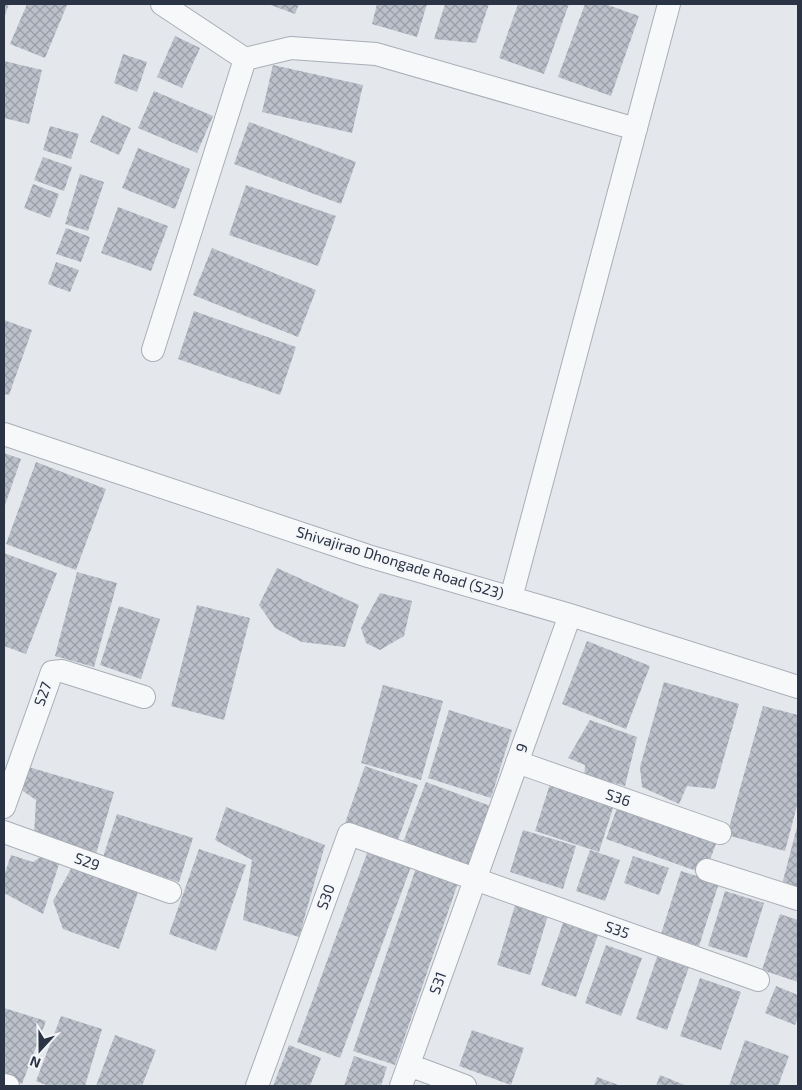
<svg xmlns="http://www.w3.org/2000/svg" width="802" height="1090" viewBox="0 0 802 1090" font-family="'Exo 2',sans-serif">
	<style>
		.building { fill: url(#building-cross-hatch) }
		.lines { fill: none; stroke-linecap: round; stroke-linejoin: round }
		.street-casing { stroke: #a9aeb7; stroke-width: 24 }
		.street { stroke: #f7f8fa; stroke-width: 22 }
		.labels { text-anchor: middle; stroke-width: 4; stroke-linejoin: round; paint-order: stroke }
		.street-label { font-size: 15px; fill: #2b3445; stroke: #f4f6f9 }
	</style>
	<defs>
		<pattern id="building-cross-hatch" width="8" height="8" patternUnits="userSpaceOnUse" patternTransform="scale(1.25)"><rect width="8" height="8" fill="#bbc0ca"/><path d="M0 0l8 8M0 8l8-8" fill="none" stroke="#989da6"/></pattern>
	</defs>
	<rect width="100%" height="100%" fill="#e4e7ec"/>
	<!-- building -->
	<path class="building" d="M4 4H9L4 18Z
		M27 4 67 5 45 58 10 44Z
		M268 4H299L295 14Z
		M377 4H427L417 37 372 24Z
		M445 4H489L476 43 434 39Z
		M518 4H569L544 74 499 58Z
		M585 4H605L639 16 611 96 558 77Z
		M175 36 200 48 182 88 157 77Z
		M123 54 147 62 137 92 114 83Z
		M4 61 42 70 29 124 4 118Z
		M273 65 363 85 352 133 262 112Z
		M154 91 213 116 197 153 138 128Z
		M102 115 131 128 119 155 90 142Z
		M249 122 356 162 341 204 234 164Z
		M50 126 79 134 71 159 43 150Z
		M138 148 190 169 175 209 122 188Z
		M43 157 72 167 64 191 34 180Z
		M80 174 104 182 88 231 65 224Z
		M33 184 59 194 50 218 24 208Z
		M246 185 336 216 318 266 229 235Z
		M118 207 168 226 151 271 101 253Z
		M66 228 90 237 81 262 56 254Z
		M212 248 316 290 298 337 193 295Z
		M56 262 79 270 70 292 48 284Z
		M194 311 296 347 280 395 178 359Z
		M4 320 32 330 9 395 4 394Z
		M4 453 21 459 4 508Z
		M36 462 106 489 76 570 6 544Z
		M4 553 57 573 26 654 4 646Z
		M277 568 359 605 345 647 302 642 275 628 259 605Z
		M77 572 117 583 94 667 55 656Z
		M380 593 412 601 404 636 380 650 366 643 361 628Z
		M197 605 250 618 224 720 171 706Z
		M119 606 160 619 141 679 100 665Z
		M587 641 650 666 626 729 562 704Z
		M664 682 739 704 715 789 687 786 679 804 642 787 640 767Z
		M383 685 443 701 421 780 361 763Z
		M763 706 798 715V802L785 851 727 835Z
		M449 710 512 730 491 798 428 778Z
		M590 720 637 737 625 786 611 782 609 787 584 780 585 765 568 758Z
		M25 766 114 792 96 854 34 834 36 800 17 787Z
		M365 766 418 785 396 845 344 826Z
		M551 781 615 802 599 852 535 831Z
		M426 782 493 807 470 870 402 845Z
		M619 802 718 838 705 874 606 839Z
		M226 807 325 845 299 937 243 920 252 860 215 840Z
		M117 814 193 838 179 882 103 857Z
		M798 823V900L779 896Z
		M523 830 576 846 563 889 510 872Z
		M369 848 412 864 340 1058 297 1042Z
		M199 849 246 865 216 951 169 934Z
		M590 850 620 860 605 901 576 891Z
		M11 855 33 862 42 856 60 861 43 914 4 893V876Z
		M633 856 669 868 659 895 624 883Z
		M72 867 140 886 119 949 63 929 53 901Z
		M416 868 458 883 395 1065 353 1051Z
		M681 871 719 883 699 946 661 934Z
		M725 891 764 903 747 958 708 946Z
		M516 902 549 912 530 975 497 965Z
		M780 914 798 920V982L762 970Z
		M563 923 598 935 576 997 541 985Z
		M606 945 642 958 621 1016 585 1003Z
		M657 957 689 967 667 1030 636 1019Z
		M700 978 741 992 721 1050 680 1036Z
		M776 986 798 995V1018L795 1025 765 1013Z
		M4 1008 46 1021 22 1084 4 1077Z
		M61 1016 102 1029 85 1086H49L36 1081Z
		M472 1030 524 1048 511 1085 459 1066Z
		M115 1035 156 1050 142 1086H96Z
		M745 1040 789 1056 778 1086H729Z
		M289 1045 321 1058 310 1086H273Z
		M354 1056 387 1067 381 1086H344Z
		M660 1075 687 1086H656Z
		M597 1077 621 1086H594Z"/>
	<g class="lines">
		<defs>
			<path id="street" d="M162 4 245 59 291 48 376 54 636 129
				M153 350 245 59
				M4 434 368 556 570 615 798 687
				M511 598 669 4
				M517 762 720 833
				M4 807 52 672 62 671 144 697
				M4 832 170 892
				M707 870 798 899
				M409 1065 465 1086
				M4 1085 8 1086
				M257 1086 349 834 758 980
				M401 1086 570 615"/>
		</defs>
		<!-- street casing -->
		<use href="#street" class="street-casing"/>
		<!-- street -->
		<use href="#street" class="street"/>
	</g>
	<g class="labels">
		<!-- street labels -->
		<g class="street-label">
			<text transform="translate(400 563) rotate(17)" y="5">Shivajirao Dhongade Road (S23)</text>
			<text transform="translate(43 694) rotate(-70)" y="5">S27</text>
			<text transform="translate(522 748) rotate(-70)" y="5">9</text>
			<text transform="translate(618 798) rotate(19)" y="5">S36</text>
			<text transform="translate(87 862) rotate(20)" y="5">S29</text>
			<text transform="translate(326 897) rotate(-70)" y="5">S30</text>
			<text transform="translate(617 930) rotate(19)" y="5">S35</text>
			<text transform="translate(438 983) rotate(-70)" y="5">S31</text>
		</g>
	</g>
	<!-- border -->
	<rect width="802" height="1090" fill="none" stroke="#2b3445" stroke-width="10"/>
	<!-- north arrow -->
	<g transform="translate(40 1050) rotate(201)" stroke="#f4f6f9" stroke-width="4" paint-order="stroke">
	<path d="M0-4L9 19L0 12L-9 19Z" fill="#2b3445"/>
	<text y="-8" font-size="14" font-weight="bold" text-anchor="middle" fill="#2b3445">N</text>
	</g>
</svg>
